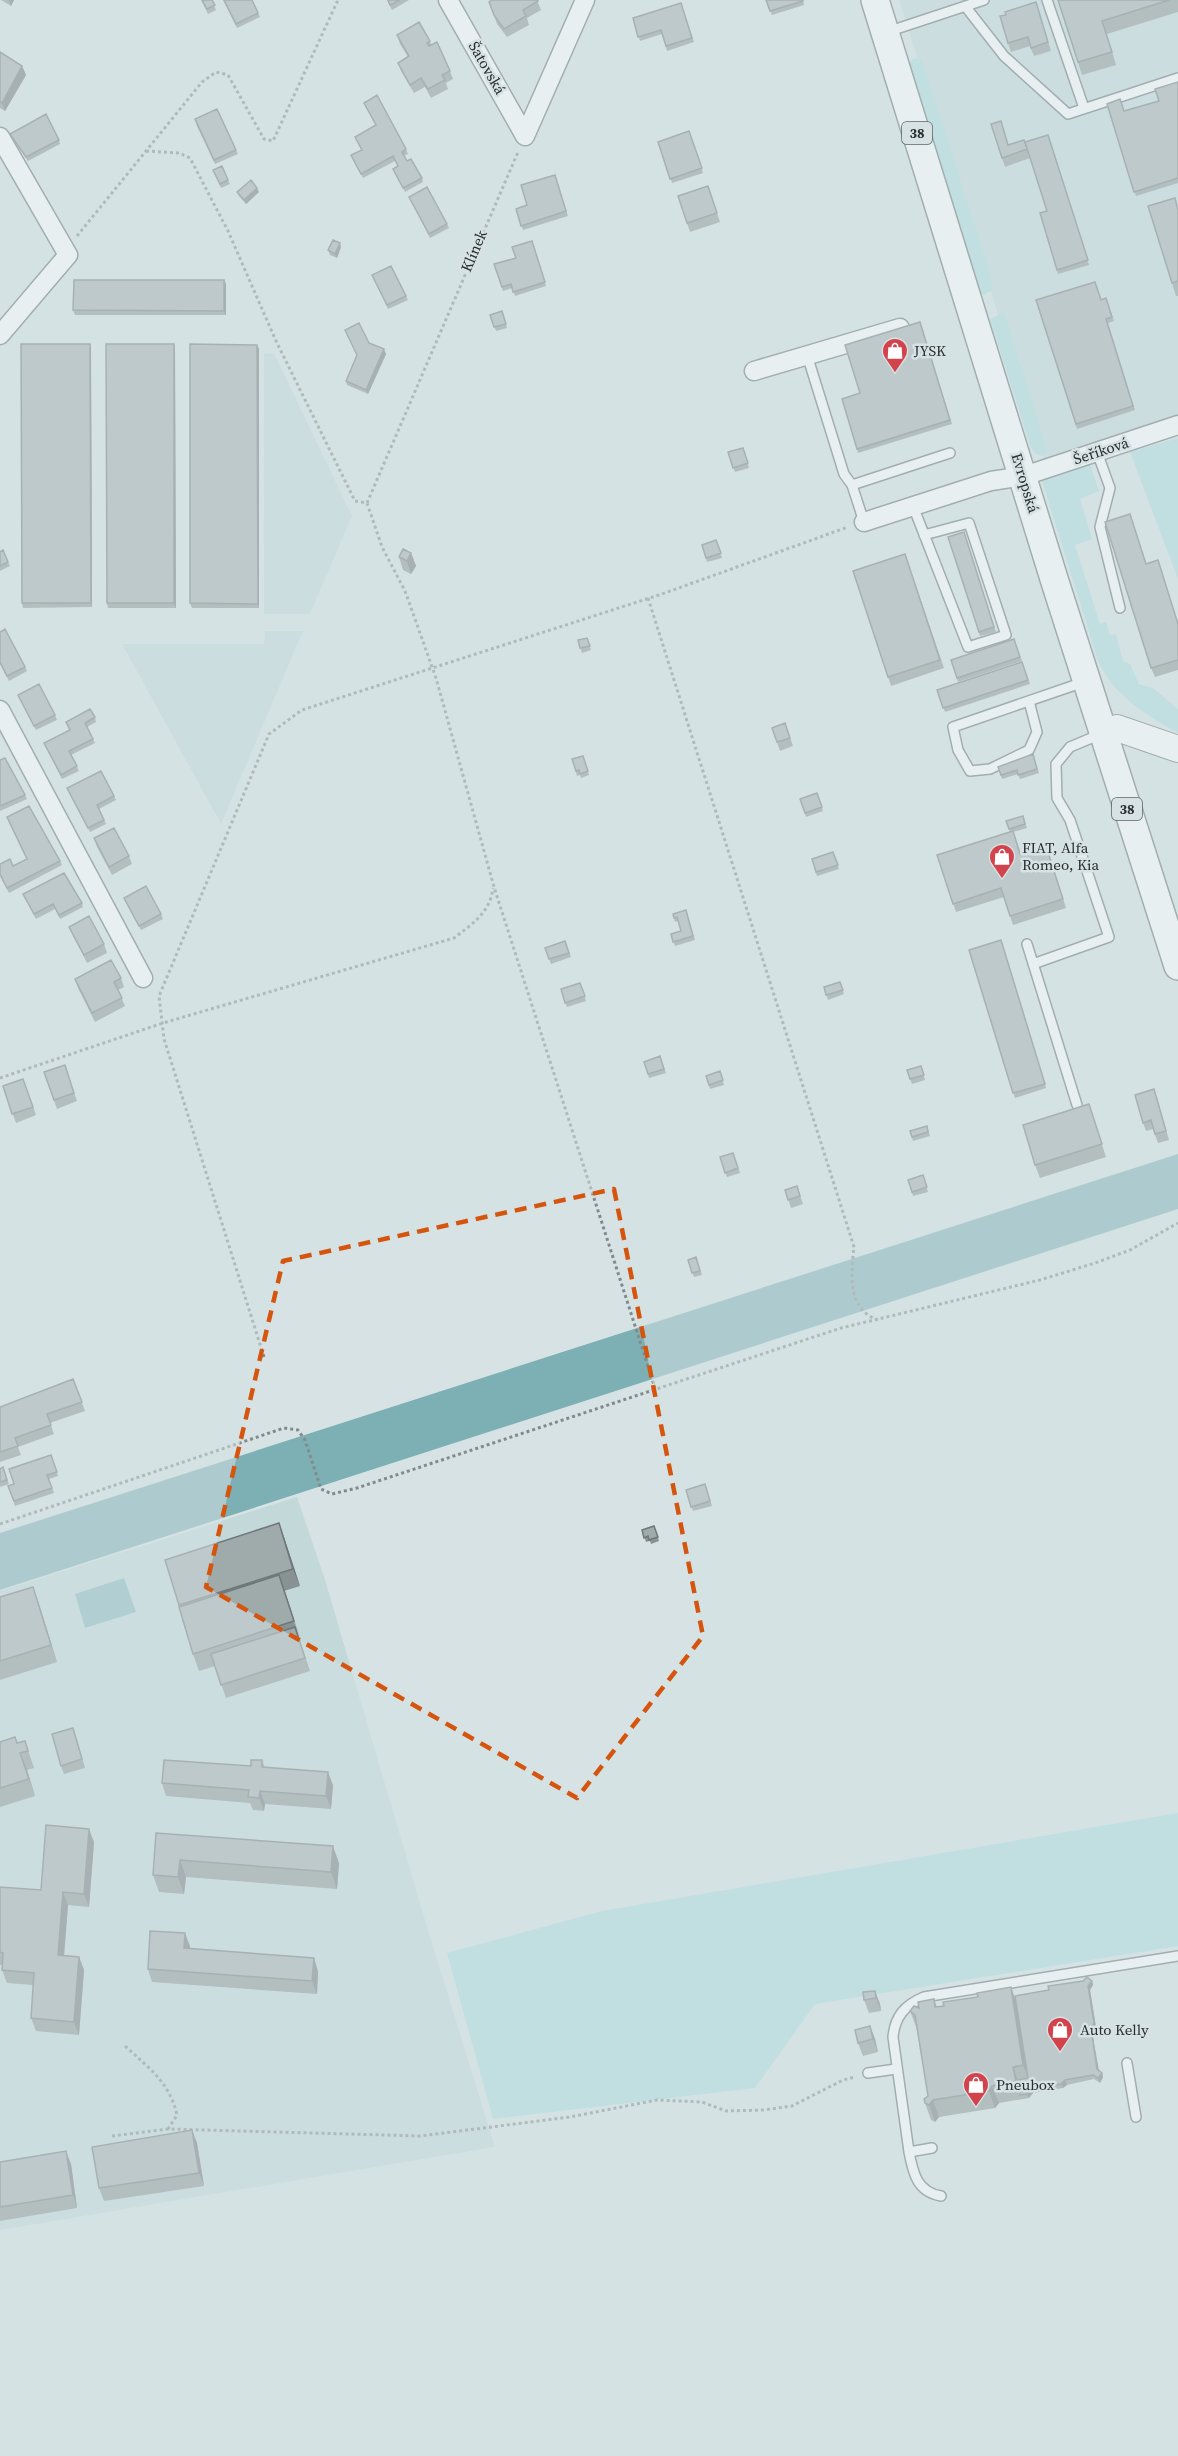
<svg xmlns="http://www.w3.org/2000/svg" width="1178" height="2456" viewBox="0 0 1178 2456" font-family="'Source Serif 4',serif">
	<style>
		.built { fill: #c2d8d9 }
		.green { fill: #a8dbde }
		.forest { fill: #7db0b4 }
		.water { fill: #85b9bc }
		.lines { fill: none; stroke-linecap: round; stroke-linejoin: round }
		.lane-casing { stroke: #646e6f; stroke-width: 12 }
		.street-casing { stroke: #646e6f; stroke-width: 21 }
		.secondary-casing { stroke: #646e6f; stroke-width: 28 }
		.primary-casing { stroke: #646e6f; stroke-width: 30 }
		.path { stroke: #828a8b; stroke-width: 3; stroke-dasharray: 3 3; stroke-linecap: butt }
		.lane { stroke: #fff; stroke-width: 9 }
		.street { stroke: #fff; stroke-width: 18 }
		.secondary { stroke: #fff; stroke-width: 26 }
		.primary { stroke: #fff; stroke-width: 27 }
		.wall { fill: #899293 }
		.shaded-wall { fill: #6f7778 }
		.building { fill: #9faaab; stroke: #6f7778; stroke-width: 1.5 }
		.marked { fill: none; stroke: #d5550f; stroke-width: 4.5; stroke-dasharray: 12 8; stroke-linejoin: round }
		.labels { text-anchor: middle; stroke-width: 5; stroke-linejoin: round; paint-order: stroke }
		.shield { fill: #d6e2e3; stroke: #5d6464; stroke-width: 1.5 }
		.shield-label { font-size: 14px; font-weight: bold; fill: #292e2e }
		.street-label { font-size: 15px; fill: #292e2e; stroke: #d6e2e3 }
		.poi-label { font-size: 15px; fill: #292e2e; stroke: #d6e2e3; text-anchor: start }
	</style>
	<rect width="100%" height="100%" fill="#d6e2e3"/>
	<!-- built -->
	<path class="built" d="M899 0H1178V417L1044 460Z
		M274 353 352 516 310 614H264V354Z
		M265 631H303L221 824 122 644H264Z
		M297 1497 325 1580 428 1930 495 2147 0 2230V1591Z"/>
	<!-- green -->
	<path class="green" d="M914 58 921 59 923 63 987 263 993 290 983 295 979 291 909 70V63Z
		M1004 312 1048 452 1043 456 1036 454 1031 448 990 319Z
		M1178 438V579L1130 452Z
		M1090 464 1099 491 1080 499 1092 539 1075 545 1100 624 1106 622 1110 635 1116 634 1123 661 1130 664 1139 684 1153 688 1178 709V733C1146 715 1113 695 1098 661L1042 481 1044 477Z
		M1178 1813V1946L815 2004 755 2088 493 2119 447 1953 602 1911Z"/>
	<!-- forest -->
	<path class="forest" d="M1178 1154V1209L0 1590V1533Z"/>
	<!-- water -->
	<path class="water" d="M124 1578 136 1612 85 1628 75 1594Z"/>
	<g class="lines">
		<defs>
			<path id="lane" d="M1047 0 1084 108
				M965 6 1004 56 1068 114 1178 78
				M887 32 984 0
				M807 355 844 474 852 485
				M1097 452 1110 488 1100 527 1120 608
				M913 506 968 647 1006 635 969 523 924 535
				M864 522 852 485 950 453
				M1029 701 1037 732 1029 750 990 769 970 771 958 750 953 727 1084 682
				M1027 944 1077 1105
				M1033 964 1109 937 1070 820 1057 798 1056 764 1070 747 1101 734
				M1127 2063 1136 2117
				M868 2073 896 2069
				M932 2148 909 2152C913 2173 917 2192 941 2196
				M909 2152 893 2037C895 2016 905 2005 924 1997L1178 1956"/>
			<path id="street" d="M448 0 525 136
				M525 136 585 0
				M0 137 68 255 0 335
				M754 371 900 328
				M864 522 991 481 1024 476 1178 425
				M0 710 143 978"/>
			<path id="secondary" d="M1103 734 1117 728 1178 749"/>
			<path id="primary" d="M875 0 1055 582 1178 966"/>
		</defs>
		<!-- lane casing -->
		<use href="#lane" class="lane-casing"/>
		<!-- street casing -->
		<use href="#street" class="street-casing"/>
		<!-- secondary casing -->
		<use href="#secondary" class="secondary-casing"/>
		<!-- primary casing -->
		<use href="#primary" class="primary-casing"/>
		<!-- path -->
		<path class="path" d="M146 151 179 153 190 158 228 231 276 341 355 501 367 503
			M77 236 202 82 216 72 228 75 264 139 273 141 338 0
			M367 503 382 547 405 591 436 678 494 887 655 1388
			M367 503 518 152
			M648 598 854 1247C851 1275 847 1309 878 1320
			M0 1078 163 1023 454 938C472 924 490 913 493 888
			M264 1357 164 1039 159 996 269 734 302 710 662 594 848 527
			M0 1524 284 1428 298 1430 305 1440 321 1489 332 1494 357 1488 841 1328 1040 1280 1095 1263 1130 1250 1178 1223
			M125 2046C149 2068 170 2083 177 2115L168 2129
			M112 2136 168 2129 420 2136 570 2117 657 2100 702 2102 726 2111 763 2110 792 2106 843 2080 855 2077"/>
		<!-- lane -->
		<use href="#lane" class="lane"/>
		<!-- street -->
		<use href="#street" class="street"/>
		<!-- secondary -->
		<use href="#secondary" class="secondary"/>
		<!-- primary -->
		<use href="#primary" class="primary"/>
	</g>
	<!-- wall -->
	<path class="wall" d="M1 0H14L11 6Z
		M201 0H212L216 10 208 14Z
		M223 0H252L260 17 237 28Z
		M387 0H409L392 10Z
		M537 0 541 10 527 18 529 25 507 37 497 24 489 2Z
		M766 0H803L804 5 772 15Z
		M1058 0H1178V12L1107 34 1116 65 1082 75Z
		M681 3 694 42 667 51 662 34 640 41 633 18Z
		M1039 11 1051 51 1034 56 1030 46 1011 52 1008 43Z
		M397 35 430 41 431 45 450 71 453 79 446 83 448 89 431 98 425 87 414 93 401 71 398 63 408 57 400 44Z
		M0 52 22 66 26 75 5 111 0 108Z
		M1178 82V183L1136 196 1107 104 1124 111 1159 101Z
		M364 103 406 149 408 154 404 156 407 161 422 178 423 182 405 192 393 169 398 166 395 161 363 178 351 155 361 150 355 137 376 126Z
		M196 124 236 150 238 154 215 164Z
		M689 131 703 173 672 183 658 142Z
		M10 134 59 140 60 144 28 161 12 138Z
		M1048 135 1089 265 1058 274 1040 213 1047 211 1030 158 1005 167 1002 158 1009 145H1026Z
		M213 170 228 180 230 184 221 188Z
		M555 175 568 216 523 230 516 209 527 205Z
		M708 186 720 222 690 232 678 196Z
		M237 192H259L246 204 239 196Z
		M409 197 447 224 449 228 430 238Z
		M1178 208V296H1176L1172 283Z
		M532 241 546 286 515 296 512 288 503 291 494 264 516 258Z
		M341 247 337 258 330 255 328 250Z
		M372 275 406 296 408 300 388 309Z
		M224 280 226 284V315H75L73 310Z
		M1106 298 1114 321 1108 323 1135 410 1077 429 1036 300H1101Z
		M502 311 507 328 496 331 490 315Z
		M920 322 952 424 858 453 842 399 860 393Z
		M345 330 369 343 386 354 368 394 347 385 346 381 357 355Z
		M174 344 175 349 176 608H108L107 603Z
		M257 345 259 349V608H192L190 603Z
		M91 348 92 607 23 608 22 603Z
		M743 448 749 468 735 472 728 452Z
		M964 532 996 632 980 636 948 537Z
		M716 540 722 558 707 562 706 558Z
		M0 552 8 562 10 566 0 571Z
		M411 553 416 566 411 574 403 570 399 557Z
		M905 554 944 668 891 686 853 571Z
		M1178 622V670L1155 677 1151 668Z
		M0 632 25 667 27 671 9 681 0 664Z
		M587 638 591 650 582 653 578 640Z
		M1014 639 1022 661 958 682 951 660Z
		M1022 662 1030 684 945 712 937 690Z
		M18 695 55 715 57 720 36 730Z
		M95 717 96 722 87 727 95 743 71 755 79 771 62 779 44 743 69 730 66 722Z
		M785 723 793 746 780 751 772 728Z
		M1033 754 1039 773 1020 779 1018 774 1002 779 998 767Z
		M583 756 589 775 581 778 580 775 577 776 572 759Z
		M0 760 25 795 27 799 0 811Z
		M67 788 114 796 116 800 99 809 106 824 90 832Z
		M817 793 823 811 806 817 800 799Z
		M1023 816 1027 828 1013 832 1021 854 1049 855 1066 908 1013 925 1004 897 956 912 937 855 1010 832 1006 821Z
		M7 817 60 861 62 865 9 893 0 876V864L13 866 27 859Z
		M94 838 129 856 132 864 112 875 97 847Z
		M833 852 839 869 817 876 812 859Z
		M23 894 82 903 83 907 60 919 55 909 36 919Z
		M124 898 161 914 163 919 141 930Z
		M686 910 695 940 675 946 671 934 681 931 678 921 675 922 673 914Z
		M69 927 104 944 107 953 87 963 73 936Z
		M1001 940 1046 1088 1015 1098 969 950Z
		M565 941 571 957 551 964 545 948Z
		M121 978 124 987 118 990 125 1006 95 1022 78 988 75 979Z
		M840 982 844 994 828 1000 824 987Z
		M580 983 586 1001 567 1007 561 989Z
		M660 1056 666 1073 649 1078 644 1062Z
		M65 1065 77 1101 57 1109 44 1072Z
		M921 1066 925 1080 912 1084 907 1070Z
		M720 1071 724 1085 710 1089 706 1076Z
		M23 1079 36 1115 16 1123 3 1086Z
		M1157 1098 1169 1140 1158 1143 1153 1129 1146 1131 1143 1123Z
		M1089 1104 1106 1157 1040 1178 1035 1165Z
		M927 1126 930 1136 913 1141 910 1131Z
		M733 1153 740 1173 727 1177 720 1157Z
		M923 1175 928 1192 913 1196 908 1180Z
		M797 1186 803 1204 791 1208 785 1190Z
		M696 1257 702 1275 694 1277 688 1260Z
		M73 1379 85 1411 50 1423 54 1434 18 1447 21 1455 0 1462V1407Z
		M51 1455 58 1476 49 1479 54 1493 15 1506 8 1486 14 1484Z
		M3 1467 9 1484 0 1487V1469Z
		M705 1484 712 1506 693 1511 686 1490Z
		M279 1523 300 1586 284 1591 310 1671 226 1698 215 1666 199 1671 193 1654 165 1560Z
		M654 1526 659 1541 651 1544 650 1541 646 1542 642 1530Z
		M33 1587 57 1662 0 1680V1597Z
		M76 1737 85 1768 64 1774 61 1766Z
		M25 1741 34 1768 27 1770 35 1796 0 1807V1742L18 1743Z
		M262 1760 265 1768 333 1785 331 1809 265 1804 264 1811 253 1810 250 1803 166 1796 162 1783 251 1766Z
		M156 1833 339 1863 337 1889 186 1877 184 1894 159 1892 153 1875Z
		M94 1842 89 1907 68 1905 64 1956 79 1957 84 1970 79 2035 36 2031 31 2018 33 1985 7 1983 2 1970 3 1965H0V1887L41 1890Z
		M190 1946V1948L318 1971 317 1994 152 1982 148 1969Z
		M1092 1981 1093 1985 1090 1990 1096 2027 1092 2032 1099 2070 1102 2073 1103 2077 1100 2083 1094 2079 1067 2085 1063 2088 1033 2093 1029 2098 999 2103 995 2108 939 2117 935 2122 931 2120 925 2103 928 2096 917 2029 910 2011 934 1999 937 2007 1016 2000 1049 1990Z
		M875 1991 880 2004 881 2011 869 2013 864 2000Z
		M870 2026 875 2039 878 2052 863 2056 858 2043Z
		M192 2130 197 2143 204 2186 104 2201 99 2188Z
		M0 2162 71 2164 77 2208 0 2221Z"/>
	<!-- shaded-wall -->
	<path class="shaded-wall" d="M9 0H14L11 6Z
		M22 66 26 75 5 111 2 103Z
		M257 188 259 192 246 204 244 200Z
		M340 243 341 247 337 258 335 254Z
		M224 280 226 284V315L224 311Z
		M90 344 91 348 92 607 91 603Z
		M174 344 175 349 176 608 174 603Z
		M257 345 259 349V608L258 604Z
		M384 349 386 354 368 394 366 390Z
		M411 553 416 566 411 574 407 561Z
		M279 1523 285 1540 300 1586 293 1569Z
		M279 1575 285 1592 300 1638 294 1621Z
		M33 1587 39 1604 57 1662 51 1645Z
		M20 1753 27 1770 35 1796 29 1779Z
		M328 1772 333 1785 331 1809 326 1796Z
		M260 1791 265 1804 264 1811 259 1798Z
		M89 1829 94 1842 89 1907 84 1894Z
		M333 1846 339 1863 337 1889 331 1872Z
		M180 1860 186 1877 184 1894 178 1877Z
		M63 1892 68 1905 63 1968 58 1955Z
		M185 1933 190 1946 189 1961 184 1948Z
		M79 1957 84 1970 79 2035 74 2022Z
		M314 1958 318 1971 317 1994 312 1981Z
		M1092 1981 1093 1985 1090 1990 1096 2027 1092 2032 1099 2073 1097 2069 1091 2028 1088 1986Z
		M1011 1987 1017 2004 1030 2082 1023 2065Z
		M875 1991 880 2004 881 2011 876 1998Z
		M870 2026 875 2039 878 2052 873 2039Z
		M1013 2067 1019 2084 1020 2095 1016 2082Z
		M1102 2073 1103 2077 1100 2083 1098 2078Z
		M1065 2080 1067 2085 1063 2088 1061 2084Z
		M992 2086 999 2103 995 2108 989 2091Z
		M1031 2089 1033 2093 1029 2098 1027 2094Z
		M933 2100 939 2117 935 2122 929 2105Z
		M192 2130 197 2143 204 2186 199 2173Z
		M66 2151 71 2164 77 2208 73 2195Z"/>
	<!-- building -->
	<path class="building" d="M202 0H212L215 5 207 9Z
		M224 0H252L258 13 236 24Z
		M388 0H400L390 5Z
		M492 0H537L538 1 523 10 526 16 504 29 494 15 489 2Z
		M766 0H803V1L770 11Z
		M1058 0H1169L1102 21 1112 52 1078 62Z
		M1036 2 1048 42 1031 48 1028 37 1008 43 1000 16 1006 15 1005 12Z
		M681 3 692 38 666 46 661 30 638 37 633 18Z
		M419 22 430 41 427 43 429 46 437 42 450 71 442 75 445 80 428 89 421 78 410 85 398 63 409 56 397 35Z
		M0 52 22 66 2 103 0 102Z
		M1178 82V178L1134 192 1107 104 1120 99 1124 111 1159 101 1155 89Z
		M377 95 406 149 402 152 407 161 411 159 422 178 403 188 393 169 398 166 393 156 361 174 351 155 362 150 355 137 376 125 364 103Z
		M217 109 236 150 214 160 195 119Z
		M46 114 59 140 26 157 10 134Z
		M1001 121 1008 145 1024 140 1027 149 1002 158 991 124Z
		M689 131 702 168 670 179 658 142Z
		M1048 135 1088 260 1057 270 1040 213 1047 211 1025 142Z
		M222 166 228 180 220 184 213 170Z
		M555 175 566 211 521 226 516 209 527 205 521 185Z
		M251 180 257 188 244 200 237 192Z
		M708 186 717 213 687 223 678 196Z
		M427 187 447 224 429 234 409 197Z
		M1175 198 1178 210V281L1172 283 1148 206Z
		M333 240 340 243 335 254 328 250Z
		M532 241 545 282 513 292 511 284 502 287 494 264 516 258 512 247Z
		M391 266 406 296 387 305 372 275Z
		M74 280H224V311L73 310Z
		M1095 282 1101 300 1106 298 1112 317 1106 319 1133 406 1076 424 1036 300Z
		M502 311 506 324 494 327 490 315Z
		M920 322 950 420 857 449 842 399 860 393 845 345Z
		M359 323 369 343 384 349 366 390 346 381 357 355 345 330Z
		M21 344H90L91 603H22Z
		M106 344H174V603H107Z
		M190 344 257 345 258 604 190 603Z
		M743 448 748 463 733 468 728 452Z
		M1130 514 1146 564 1158 560 1178 624V660L1151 668 1105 522Z
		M964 532 994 627 979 632 948 537Z
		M716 540 721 553 706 558 702 545Z
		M403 549 411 553 407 561 399 557Z
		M3 550 8 562 0 566V552Z
		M905 554 940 660 888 677 853 571Z
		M5 629 25 667 7 676 0 662V632Z
		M587 638 590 646 580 648 578 640Z
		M1014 639 1020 657 957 678 951 660Z
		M1022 662 1028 680 943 708 937 690Z
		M39 684 55 715 34 726 18 695Z
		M90 709 95 717 85 723 93 739 69 751 77 766 61 775 44 743 70 730 66 722Z
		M785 723 790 738 777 742 772 728Z
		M1033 754 1037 769 1018 775 1017 770 1001 775 998 767Z
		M583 756 588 771 580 774 579 770 576 771 572 759Z
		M5 758 25 795 0 806V760Z
		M101 771 114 796 97 805 104 820 88 828 67 788Z
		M817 793 822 807 805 813 800 799Z
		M29 806 60 861 7 888 0 874V864L10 859 13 866 27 859 7 817Z
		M1023 816 1025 824 1009 829 1006 821Z
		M114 828 129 856 109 867 94 838Z
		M1013 831 1020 854 1046 846 1063 899 1010 916 1001 888 953 904 937 855Z
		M833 852 838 865 816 872 812 859Z
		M64 873 82 903 59 915 53 904 34 914 23 894Z
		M146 886 161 914 139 926 124 898Z
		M686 910 693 936 673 942 671 934 681 931 677 917 674 918 673 914Z
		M89 916 104 944 84 955 69 927Z
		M1001 940 1045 1084 1013 1093 969 950Z
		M565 941 569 953 549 959 545 948Z
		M111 960 121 978 114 982 122 998 92 1013 75 979Z
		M840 982 843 990 826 995 824 987Z
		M580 983 585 996 565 1003 561 989Z
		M660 1056 664 1069 648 1074 644 1062Z
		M65 1065 74 1093 54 1100 44 1072Z
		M921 1066 924 1075 910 1079 907 1070Z
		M720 1071 723 1080 709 1085 706 1076Z
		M23 1079 33 1107 12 1114 3 1086Z
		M1154 1089 1166 1131 1155 1134 1151 1120 1143 1123 1135 1095Z
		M1089 1104 1102 1144 1035 1165 1023 1125Z
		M927 1126 928 1132 912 1137 910 1131Z
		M733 1153 738 1168 725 1173 720 1157Z
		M923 1175 927 1187 912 1192 908 1180Z
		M797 1186 800 1196 788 1200 785 1190Z
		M696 1257 700 1271 692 1273 688 1260Z
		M73 1379 82 1402 47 1414 51 1425 15 1438 18 1446 0 1452V1407Z
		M51 1455 57 1472 47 1475 52 1488 14 1501 8 1486 14 1484 9 1469Z
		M3 1467 7 1480 0 1482V1469Z
		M705 1484 710 1501 691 1507 686 1490Z
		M279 1523 293 1569 179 1605 165 1560Z
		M654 1526 658 1537 649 1540 648 1536 644 1538 642 1530Z
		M279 1575 294 1621 193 1654 179 1607Z
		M33 1587 51 1645 0 1661V1597Z
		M295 1627 305 1658 221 1685 211 1654Z
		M73 1728 82 1759 61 1766 52 1734Z
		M15 1737 17 1743 25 1741 28 1751 20 1753 29 1779 0 1788V1742Z
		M164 1760 251 1766V1760H262V1767L328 1772 326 1796 260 1791 259 1798 248 1797 249 1790 162 1783Z
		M46 1825 89 1829 84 1894 63 1892 58 1955 79 1957 74 2022 31 2018 34 1973 2 1970 3 1953 0 1952V1887L41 1890Z
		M156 1833 333 1846 331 1872 180 1860 178 1877 153 1875Z
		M150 1931 185 1933 184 1948 314 1958 312 1981 148 1969Z
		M1087 1977 1092 1981 1088 1986 1094 2023 1091 2028 1097 2069 1102 2073 1098 2078 1093 2075 1065 2080 1061 2084 1031 2089 1027 2094 1020 2095 1018 2080 1028 2078 1015 1996 1049 1990 1048 1986 1083 1981Z
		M1011 1987 1023 2065 1013 2067 1016 2082 992 2086 989 2091 933 2100 929 2105 925 2103 924 2099 928 2096 915 2015 910 2011 914 2006 919 2008 918 2002 934 1999 935 2007 944 2006 943 2002 978 1997 977 1993Z
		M875 1991 876 1998 864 2000 863 1992Z
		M870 2026 873 2039 858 2043 855 2030Z
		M192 2130 199 2173 99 2188 92 2147Z
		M66 2151 73 2195 0 2207V2162Z"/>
	<!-- marked area -->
	<path d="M0 0H1178V2456H0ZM614 1189 703 1636 577 1798 206 1587 283 1261Z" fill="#d6e2e3" fill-opacity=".55" fill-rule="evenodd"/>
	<path class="marked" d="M614 1189 703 1636 577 1798 206 1587 283 1261Z"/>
	<!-- icons -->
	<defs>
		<symbol id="shop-pin" viewBox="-11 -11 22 30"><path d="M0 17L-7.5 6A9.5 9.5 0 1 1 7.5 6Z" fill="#d3434c" stroke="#d6e2e3"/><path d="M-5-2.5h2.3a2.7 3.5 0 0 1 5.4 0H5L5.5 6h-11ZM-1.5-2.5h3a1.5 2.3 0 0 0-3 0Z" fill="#fff"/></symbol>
	</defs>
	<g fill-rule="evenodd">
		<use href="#shop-pin" x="880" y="336" width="30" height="40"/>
		<use href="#shop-pin" x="987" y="842" width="30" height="40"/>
		<use href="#shop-pin" x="1045" y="2015" width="30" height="40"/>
		<use href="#shop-pin" x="961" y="2070" width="30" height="40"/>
	</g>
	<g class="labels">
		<!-- shield labels -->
		<g class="shield">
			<rect x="902" y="122" width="30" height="22" rx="4.5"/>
			<rect x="1112" y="798" width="30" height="22" rx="4.5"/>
		</g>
		<g class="shield-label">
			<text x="917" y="138">38</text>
			<text x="1127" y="814">38</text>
		</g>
		<!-- street labels -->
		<g class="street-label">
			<text transform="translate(487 68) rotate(60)" y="5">Šatovská</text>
			<text transform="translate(474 251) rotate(-67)" y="5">Klínek</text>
			<text transform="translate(1101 451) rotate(-18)" y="5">Šeříková</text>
			<text transform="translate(1025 483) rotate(73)" y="5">Evropská</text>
		</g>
		<!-- poi labels -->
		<g class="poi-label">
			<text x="914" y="356">JYSK</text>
			<text x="1022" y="853">FIAT, Alfa<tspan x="1022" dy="17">Romeo, Kia</tspan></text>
			<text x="1080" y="2035">Auto Kelly</text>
			<text x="996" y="2090">Pneubox</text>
		</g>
	</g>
</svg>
